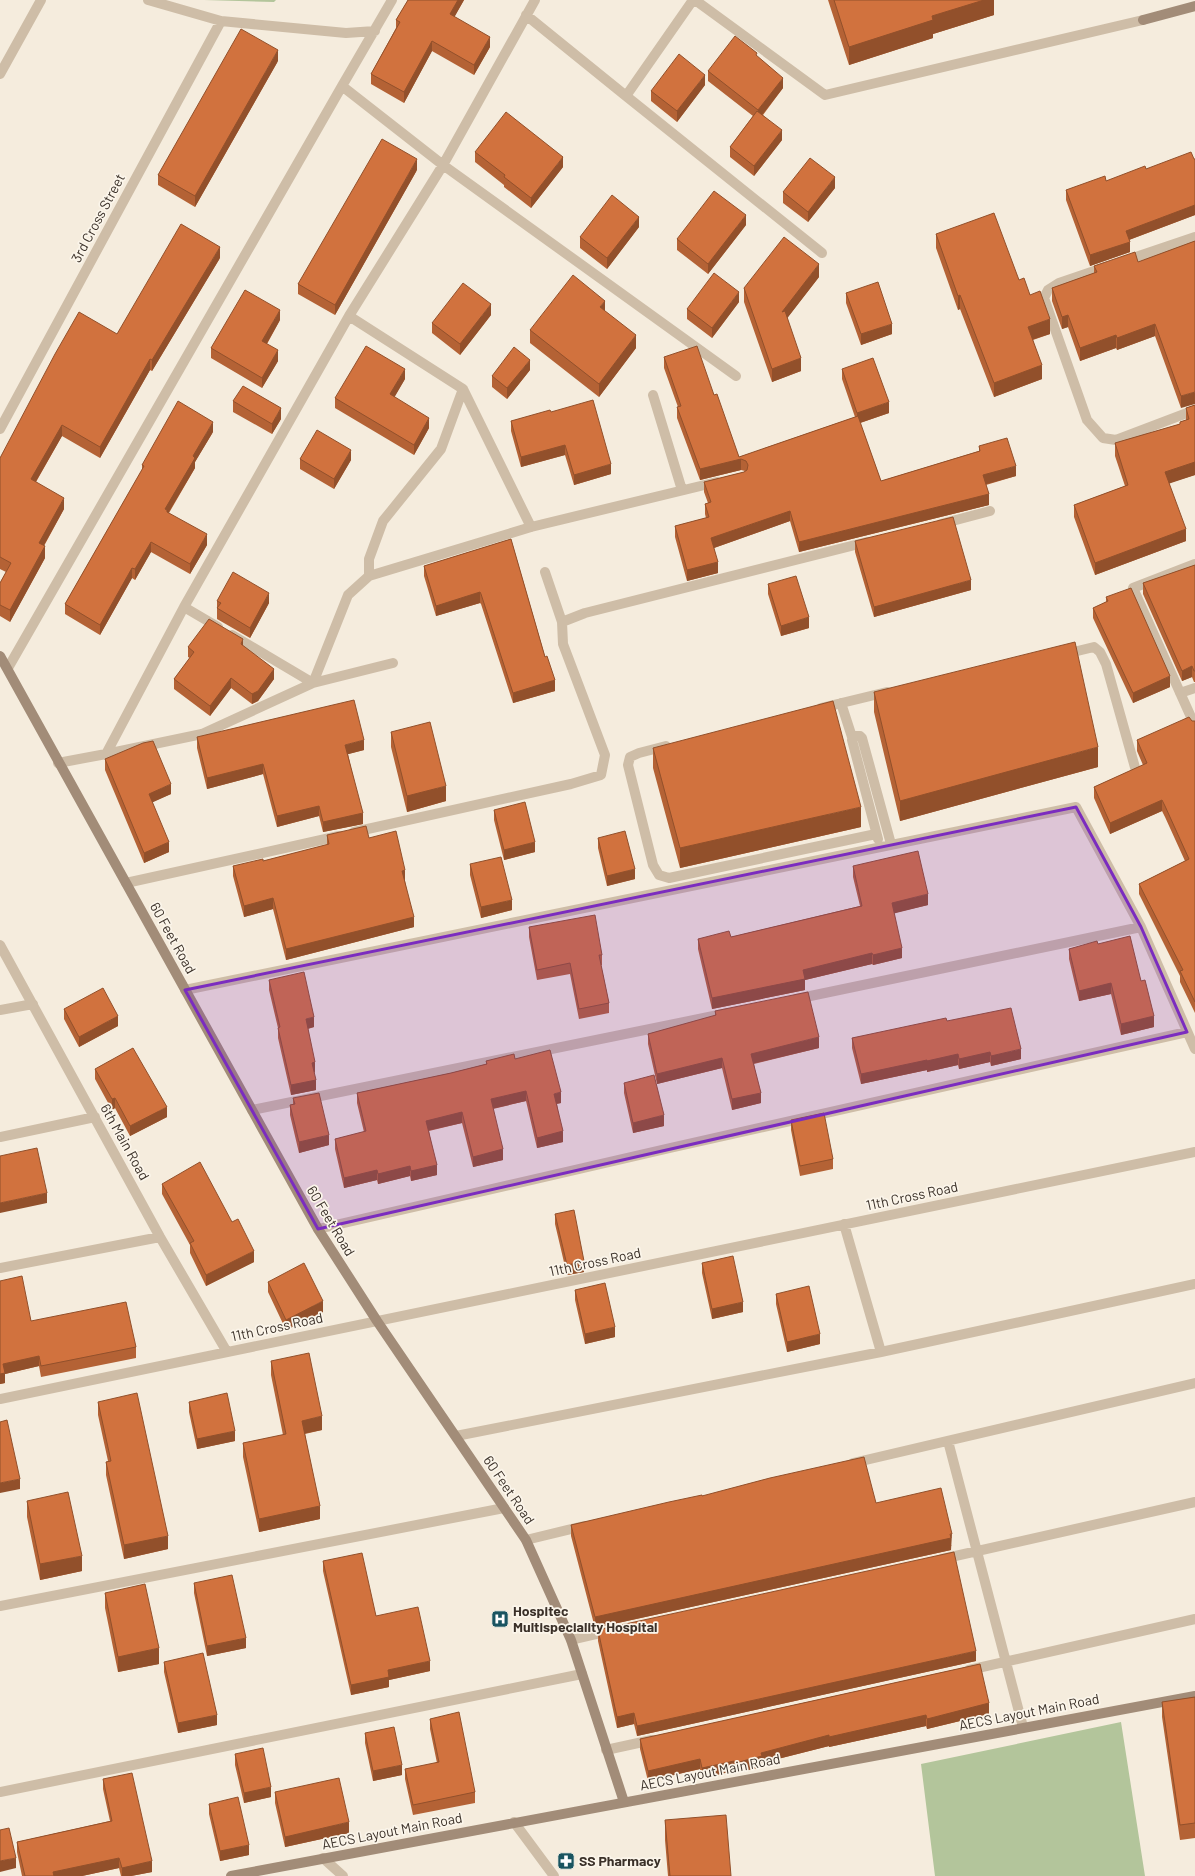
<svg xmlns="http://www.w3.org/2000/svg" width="1195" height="1876" viewBox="0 0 1195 1876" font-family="Barlow,sans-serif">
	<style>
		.green { fill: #b3c59b }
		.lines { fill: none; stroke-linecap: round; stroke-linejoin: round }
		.street { stroke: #cebda7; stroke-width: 10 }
		.secondary { stroke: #a28c78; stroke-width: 10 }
		.wall { fill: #b46235 }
		.shaded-wall { fill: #92502b }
		.building { fill: #d1723e; stroke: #92502b }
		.marked { fill: #7b2cbf; fill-opacity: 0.2; stroke: #7b2cbf; stroke-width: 3; stroke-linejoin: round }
		.labels { text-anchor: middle; stroke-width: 3.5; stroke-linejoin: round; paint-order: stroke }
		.street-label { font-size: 14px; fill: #3a3028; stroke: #fbf5ea }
		.poi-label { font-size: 14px; font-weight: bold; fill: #3a3028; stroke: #fbf5ea; text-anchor: start }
	</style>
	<rect width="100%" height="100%" fill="#f5ecdd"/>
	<!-- green -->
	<path class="green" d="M204 0H276L274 2Z
		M1121 1722 1145 1876H935L921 1764Z"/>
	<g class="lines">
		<!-- street -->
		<path class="street" d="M148 0 221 21 346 33 375 31
			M695 0 825 95 1143 20
			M526 15 626 96 693 0
			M0 74 41 0
			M342 86 443 165 736 376
			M626 96 822 253
			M1124 261 1195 237
			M1106 267 1059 283 1048 290 1044 298 1087 420 1103 438 1116 440 1195 410
			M463 389 531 527
			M653 395 682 490
			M0 429 221 21
			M941 524 990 511
			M1195 564 1133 588 1195 726
			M545 572 562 622
			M369 576 531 527 717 482
			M184 607 218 627
			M232 635 313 683
			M1065 654 1094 647 1100 652 1106 664 1136 771
			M8 668 342 86 392 0
			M313 683 348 595 369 576V559L383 521 441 449 463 389 349 316
			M1180 693 1195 688
			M841 703 852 737
			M821 708 887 692
			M666 746 639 753 630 757 628 765 653 865 659 875 669 878 876 834
			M106 754 202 734 313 683 393 663
			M58 763 106 754 184 607 349 316 443 165 535 0
			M354 832 571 784 601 775 605 755 563 644 562 622 585 613 867 542
			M878 839 852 740 854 736H860L862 738 891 844
			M126 883 339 836
			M0 945 160 1237 227 1352
			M185 990 1076 807 1141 927 1195 1049
			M796 999 1141 927
			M0 1010 33 1004
			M252 1110 728 1013
			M0 1137 95 1117
			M844 1224 881 1352
			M318 1229 670 1148 1187 1032
			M0 1268 160 1237
			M0 1399 1195 1152
			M456 1436 881 1352 1195 1284
			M948 1441 1023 1727
			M853 1463 1195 1383
			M526 1540 584 1526
			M942 1559 1195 1502
			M0 1606 504 1508
			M571 1640 610 1631
			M969 1670 1195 1619
			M606 1750 652 1740
			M0 1792 582 1674
			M514 1822 554 1876
			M323 1858 343 1876"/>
		<!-- secondary -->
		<path class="secondary" d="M1143 20 1195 6
			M0 656 318 1229 377 1321 526 1540 571 1640 624 1802
			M231 1876 1195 1696"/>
	</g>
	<!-- wall -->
	<path class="wall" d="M408 0H464L454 17 490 47 474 75 432 51 404 103 371 84V74L396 28V20Z
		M828 0H994V15L933 34V38L849 65Z
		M757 57 783 88 763 115 782 140 754 176 730 157V147L753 116 708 81V71Z
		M278 61 195 207 158 185V175Z
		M705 85 677 122 651 101V91Z
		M475 152 563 167 531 208 504 187V185L475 162Z
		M1195 159V215L1129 240 1130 252 1090 266 1066 200V190L1106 181 1146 169Z
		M417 170 335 315 298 294V284Z
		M835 188 808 222 783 203V192Z
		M746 225 708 274 677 250V239Z
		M639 227 607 269 580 248V237Z
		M936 234 1019 280 1030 295 1050 334 1033 340 1042 379 994 397 960 309 958 310 936 248Z
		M1195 241 1181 408 1155 336 1117 350 1116 348 1080 361 1068 327 1062 329 1052 301V288L1094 273V266L1138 262Z
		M220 258 152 371 150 370 100 458 62 436 36 482 64 509 44 546 45 558 10 622 0 616V583L6 572 0 569V458L117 334Z
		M819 277 787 318 801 371 772 382 744 302V288Z
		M846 293 892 334 861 345 846 303Z
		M739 302 712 338 687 319V309Z
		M605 311 636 348 599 397 530 343V330Z
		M491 315 460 355 432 333V323Z
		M280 320 267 344 278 361 262 388 211 358V348Z
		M664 357 714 395 739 457 855 417 842 379V369L889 413 860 423 881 481 979 451V446L1016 476 986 485 989 505 799 552 790 521 714 548 718 573 687 581 675 537V526L706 518 705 514V504L708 503 704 492V482L744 472 745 471 741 470 700 480 677 418V407H678L664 368Z
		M530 370 507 399 492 387V376Z
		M405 379 394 397 429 428 414 455 335 408V398Z
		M233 401 281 419 272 434 233 412Z
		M1195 405V475L1169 483 1186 541 1095 575 1074 517V505L1125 486 1115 456V443L1180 424V422L1186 420V408Z
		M551 412 611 474 574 485 565 455 521 467 511 431V421Z
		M213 432 195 462V468L169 513 207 545 190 574 151 552 135 580 132 578 100 635 65 614V604L142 470V465Z
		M300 459 351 460 334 489 300 469Z
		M511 539 555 691 513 703 481 604 480 603 436 616 424 576V566Z
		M855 541 971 590 874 617 855 552Z
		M1195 565V682H1194L1192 677 1182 681 1143 594V583Z
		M768 584 809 628 781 636 768 594Z
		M1106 597 1170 687 1133 703 1093 618V608L1106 602Z
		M217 601 269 603 250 638 217 619Z
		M243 646 274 679 258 701 252 704 231 688 210 716 174 689V679L190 658 188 657V647Z
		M874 692 1098 767 900 821 874 712Z
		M1192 721H1195V1013L1180 982V976L1139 894V884L1185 861 1165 817 1162 811 1110 834 1094 798V787L1143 765 1137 751V740Z
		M391 732 446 801 407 812 391 747Z
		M197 737 364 750 348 754 363 824 323 832 319 816 277 827 263 774 207 789 197 748Z
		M653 748 861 827 680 868 653 768Z
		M105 759 171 794 152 802 169 852 144 863 105 770Z
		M494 810 535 852 504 860 494 820Z
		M327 835 369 838 405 881 414 927 286 960 273 909 244 917 233 876V866L263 861 327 845Z
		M598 838 635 879 607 886 598 848Z
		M470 864 512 910 481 918 470 875Z
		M853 866 928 905 894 913 902 958 873 965 872 964 805 980V990L712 1009 698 949V939L731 937 860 906 853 877Z
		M529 927 602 955V965H601L609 1003V1013L579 1019 570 974 537 980 529 937Z
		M1098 944 1141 981 1154 1027 1121 1035 1111 994 1079 1001 1069 959V949Z
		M269 980 314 1027 308 1029 315 1072 314 1073 316 1090 291 1095 278 1038V1028L269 990Z
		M64 1009 118 1026 79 1047 64 1019Z
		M715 1011 819 1048 754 1064 761 1103 732 1110 722 1068 657 1084 648 1044V1034L715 1016Z
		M947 1021 1021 1059 991 1066 990 1062 959 1069 958 1065 927 1072V1070L861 1084 852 1048V1038Z
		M515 1059 561 1103 557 1104 563 1142 537 1148 526 1101 493 1109 503 1160 473 1167 462 1123 429 1131 437 1175 411 1181 410 1176 378 1184 377 1180 344 1188 335 1149V1139L364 1132 357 1103V1093L451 1073 486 1064V1061Z
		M95 1069 167 1117 130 1136 115 1108 112 1110 95 1079Z
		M624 1083 664 1126 633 1133 624 1093Z
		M293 1098 329 1145 299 1153 290 1115V1105L293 1104Z
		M791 1120 833 1159V1169L800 1176 791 1130Z
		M162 1184 232 1222 254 1262 206 1286 190 1253V1245L162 1194Z
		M555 1214 584 1272 567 1275 555 1224Z
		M702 1263 743 1312 712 1319 702 1273Z
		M0 1281 31 1321 136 1347V1358L41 1377 39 1366 5 1374V1383L0 1384Z
		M268 1282 323 1312 286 1330 268 1292Z
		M575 1290 615 1337 585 1344 575 1300Z
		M776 1294 820 1344 787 1352 776 1304Z
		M271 1361 322 1430 305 1434 320 1519 259 1532 243 1457V1443L283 1435 271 1375Z
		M98 1402 168 1549 124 1559 106 1475V1462L108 1461 98 1415Z
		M189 1402 235 1441 197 1449 189 1412Z
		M702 1496 876 1503 952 1546H951V1550L595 1628 571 1536V1525Z
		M27 1501 82 1571 40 1580 27 1517Z
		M323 1561 376 1616 430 1671 389 1680V1687L351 1695 323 1571Z
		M194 1583 246 1648 207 1656 194 1593Z
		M105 1593 159 1664 118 1672 105 1608Z
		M598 1630 976 1661 637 1736 634 1724 617 1728 598 1641Z
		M164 1662 217 1725 178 1733 164 1672Z
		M980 1664 989 1714 927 1729 926 1726 829 1747V1746L762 1763V1767L735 1773 734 1771 702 1778 700 1769 648 1781 640 1749V1739Z
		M1195 1697V1838L1180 1840 1162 1717V1702Z
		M430 1719 475 1792V1803L413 1815 405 1779V1769L437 1763 430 1729Z
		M365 1733 402 1775 373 1781 365 1743Z
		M235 1754 271 1797 244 1803 235 1765Z
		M103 1779 152 1872 131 1876H121L119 1868 82 1876H22L17 1852V1842L110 1821 103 1789Z
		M275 1792 349 1833 285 1847 275 1803Z
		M209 1804 249 1855 220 1861 209 1814Z
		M665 1820 731 1876H668L665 1840Z"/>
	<!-- shaded-wall -->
	<path class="shaded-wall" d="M458 0H464L450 25V14Z
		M984 0H994V15L933 34V38L849 65V47L932 16Z
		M490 37V47L474 75V65Z
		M432 41V51L404 103V92Z
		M278 50V61L195 207V196Z
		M705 75V85L677 122V111Z
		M783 78V88L758 120V110Z
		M782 130V140L754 176V166Z
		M563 157V167L531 208V198Z
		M417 159V170L335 315V305Z
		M835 177V188L808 222V212Z
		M1195 205V215L1126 241V231Z
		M746 215V225L708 274V264Z
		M639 217V227L607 269V258Z
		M1130 242V252L1090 266V255Z
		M220 247V258L152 371V360Z
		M819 264V277L782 325V312Z
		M739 292V302L712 338V328Z
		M960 295V309L958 310V296Z
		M605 301V313L600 307Z
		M491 304V315L460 355V344Z
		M280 310V320L262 352V341Z
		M1068 315V327L1062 329V317Z
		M1050 319V334L1028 341V327Z
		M892 324V334L861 345V334Z
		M1155 324V336L1117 350V338Z
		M636 335V348L599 397V384Z
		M1116 335V348L1080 361V348Z
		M278 350V361L262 388V378Z
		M801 358V371L772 382V369Z
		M150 359V370L100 458V447Z
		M530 360V370L507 399V388Z
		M1042 365V379L994 397V383Z
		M405 369V379L390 405V394Z
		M1195 392V404L1181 408V396Z
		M889 402V413L857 424V413Z
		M281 408V419L272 434V424Z
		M429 418V428L414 455V445Z
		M213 422V432L195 462V468L167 515 165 509 193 456Z
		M62 425V436L31 490V479Z
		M565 445V455L521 467V457Z
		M351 450V460L334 489V479Z
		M741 459V470L700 480V469Z
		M1195 462V475L1165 485V472Z
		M611 464V474L574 485V475Z
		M1016 466V476L983 485V475Z
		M989 494V505L799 552V542Z
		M64 498V509L39 554V543Z
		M790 511V521L711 549V538Z
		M1186 529V541L1095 575V563Z
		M207 534V545L190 574V564Z
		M151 542V552L135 580V569Z
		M45 546V558L10 622V610Z
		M718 562V573L687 581V570Z
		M132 568V578L100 635V625Z
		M971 580V590L874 617V607Z
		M480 592V603L436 616V606Z
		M269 593V603L250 638V628Z
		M809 617V628L781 636V626Z
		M243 639V649L241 644Z
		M1192 666V677L1182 681V671Z
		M274 669V679L258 701 252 704V694Z
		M1170 676V687L1133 703V693Z
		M231 678V688L210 716V706Z
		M555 680V691L513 703V693Z
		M364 740V750L345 755V745Z
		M1098 747V767L900 821V801Z
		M263 764V774L207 789V778Z
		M171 784V794L149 804V794Z
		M446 786V801L407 812V796Z
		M1162 800V811L1110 834V823Z
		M319 806V816L277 827V816Z
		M861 807V827L680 868V848Z
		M363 813V824L323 832V822Z
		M169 842V852L144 863V853Z
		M535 842V852L504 860V850Z
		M635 869V879L607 886V876Z
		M405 870V881H402V871Z
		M928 894V905L892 914V903Z
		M273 898V909L244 917V906Z
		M512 900V910L481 918V907Z
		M414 917V927L286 960V949Z
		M902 948V958L873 965V955Z
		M872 953V964L805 980V990L712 1009V998L803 970Z
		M1111 983V994L1079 1001V991Z
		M118 1016V1026L79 1047V1037Z
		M1154 1016V1027L1121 1035V1024Z
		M314 1017V1027L306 1029V1019Z
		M819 1037V1048L751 1064V1054Z
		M1021 1049V1059L991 1066V1056Z
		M990 1052V1062L959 1069V1059Z
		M958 1054V1065L927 1072V1061Z
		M722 1058V1068L657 1084V1074Z
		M927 1060V1070L861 1084V1074Z
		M315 1062V1072L312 1073V1063Z
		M316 1080V1090L291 1095V1085Z
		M526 1091V1101L491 1109V1099Z
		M561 1092V1103L554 1104V1094Z
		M761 1093V1103L732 1110V1099Z
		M115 1098V1108L112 1110V1099Z
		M167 1107V1117L130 1136V1126Z
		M462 1112V1123L426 1131V1121Z
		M664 1115V1126L633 1133V1123Z
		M563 1131V1142L537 1148V1138Z
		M329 1135V1145L299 1153V1142Z
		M503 1149V1160L473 1167V1157Z
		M437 1165V1175L411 1181V1171Z
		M410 1166V1176L378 1184V1174Z
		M377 1170V1180L344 1188V1178Z
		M47 1193V1203L0 1213V1203Z
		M254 1251V1262L206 1286V1275Z
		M584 1261V1272L567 1275V1265Z
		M323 1301V1312L286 1330V1320Z
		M743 1302V1312L712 1319V1309Z
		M615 1327V1337L585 1344V1334Z
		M820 1334V1344L787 1352V1342Z
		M39 1356V1366L5 1374V1383L0 1384V1374L3 1364Z
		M322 1416V1430L302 1434V1421Z
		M235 1431V1441L197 1449V1439Z
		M20 1479V1489L0 1493V1483Z
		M320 1506V1519L259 1532V1519Z
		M952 1534 951 1550 595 1628V1617Z
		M168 1536V1549L124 1559V1545Z
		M82 1556V1571L40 1580V1564Z
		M246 1638V1648L207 1656V1646Z
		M159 1648V1664L118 1672V1657Z
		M976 1651V1661L637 1736V1726Z
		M430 1661V1671L389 1680V1687L351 1695V1685L388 1670Z
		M989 1703V1714L927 1729V1719Z
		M634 1713V1724L617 1728V1717Z
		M217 1715V1725L178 1733V1723Z
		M926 1715V1726L829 1747V1737Z
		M829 1735V1746L762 1763V1767L735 1773V1763L761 1753Z
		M700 1759V1769L648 1781V1771Z
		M734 1761V1771L702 1778V1768Z
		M402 1765V1775L373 1781V1771Z
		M271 1787V1797L244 1803V1793Z
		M349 1822V1833L285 1847V1837Z
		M249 1845V1855L220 1861V1851Z
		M16 1858V1868L0 1872V1861Z
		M119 1858V1868L82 1876H53V1872Z
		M152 1861V1872L131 1876H122V1868Z"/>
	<!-- building -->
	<path class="building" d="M408 0H458L450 14 490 37 474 65 432 41 404 92 371 74 400 22 396 20Z
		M834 0H984L932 16 933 20 849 47Z
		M241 29 278 50 195 196 158 175Z
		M735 36 757 53 756 55 783 78 758 110 708 71Z
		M679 54 705 75 677 111 651 91Z
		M757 111 782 130 754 166 730 147Z
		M506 112 563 157 531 198 504 177 505 175 475 152Z
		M382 139 417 159 335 305 298 284Z
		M1191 152 1194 159H1195V205L1126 231 1130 242 1090 255 1066 190 1105 176 1106 181 1145 166 1146 169Z
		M810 158 835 177 808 212 783 192Z
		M714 191 746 215 708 264 677 239Z
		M612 195 639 217 607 258 580 237Z
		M994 213 1019 280 1024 278 1030 295 1040 291 1050 319 1028 327 1042 365 994 383 960 295 958 296 936 234Z
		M181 224 220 247 152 360 150 359 100 447 62 425 31 479 64 498 39 543 45 546 10 610 0 605V583L11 563 0 557V458L55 354 79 312 117 334Z
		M784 237 819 264 782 312 785 311 801 358 772 369 744 288Z
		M1195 241V392L1181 396 1155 324 1117 338 1116 335 1080 348 1068 315 1062 317 1052 288 1097 272 1094 266 1135 252 1138 262Z
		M714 273 739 292 712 328 687 309Z
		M573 275 605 301 600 307 636 335 599 384 530 330Z
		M878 282 892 324 861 334 846 293Z
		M463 283 491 304 460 344 432 323Z
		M245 290 280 310 262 341 278 350 262 378 211 348Z
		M366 346 405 369 390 394 429 418 414 445 335 398Z
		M697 346 714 395 717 394 739 457 858 416 881 481 980 451 979 446 1007 438 1016 466 983 475 989 494 799 542 790 511 711 538 718 562 687 570 675 526 709 517 705 504 711 502 704 482 744 472 747 470 748 465 746 461 741 459 700 469 677 407 681 406 664 357Z
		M514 347 530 360 507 388 492 376Z
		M873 358 889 402 857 413 842 369Z
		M243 386 281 408 272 424 233 401Z
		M593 400 611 464 574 475 565 445 521 457 511 421 550 410 551 412Z
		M178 401 213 422 193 456 195 458 165 509 167 510V512L207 534 190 564 151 542 135 569 132 568 100 625 65 604 144 466 142 465Z
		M1195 405V462L1165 472 1186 529 1095 563 1074 505 1128 485 1115 443 1180 424V422L1189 419 1186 408Z
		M317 430 351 450 334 479 300 459Z
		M953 517 971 580 874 607 855 541Z
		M511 539 545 657 547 656 555 680 513 693 481 594 480 592 436 606 424 566Z
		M1195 565V671H1194L1192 666 1182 671 1143 583Z
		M233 572 269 593 250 628 217 608 221 603 217 601Z
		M796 576 809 617 781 626 768 584Z
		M1131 588 1170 676 1133 693 1093 608 1108 601 1106 597Z
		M209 619 243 639 241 644 274 669 258 691 252 694 231 678 210 706 174 679 194 652 188 647Z
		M1075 642 1098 747 900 801 874 692Z
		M354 700 364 740 345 745 363 813 323 822 319 806 277 816 263 764 207 778 197 737Z
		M833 701 861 807 680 848 653 748Z
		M1189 717 1192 721H1195V1002L1180 971 1183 970 1139 884 1189 859 1165 806 1162 800 1110 823 1094 787 1147 763 1137 740Z
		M430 722 446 786 407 796 391 732Z
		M153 741 171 784 149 794 169 842 144 853 105 759 143 743Z
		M525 802 535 842 504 850 494 810Z
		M366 826 369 838 396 831 405 870 402 871 414 917 286 949 273 898 244 906 233 866 263 859V861L329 844 327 835Z
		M625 831 635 869 607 876 598 838Z
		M918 851 928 894 892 903 902 948 873 955 872 953 803 970 805 979 712 998 698 939 729 931 731 937 862 906 853 866Z
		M501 857 512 900 481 907 470 864Z
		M595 915 602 955H599L609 1003 579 1009 570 963 537 970 529 927Z
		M1130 936 1141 981 1145 980 1154 1016 1121 1024 1111 983 1079 991 1069 949 1097 941 1098 944Z
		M304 972 314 1017 306 1019 315 1062 312 1063 316 1080 291 1085 278 1028 280 1027 269 980Z
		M103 988 118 1016 79 1037 64 1009Z
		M808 992 819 1037 751 1054 761 1093 732 1099 722 1058 657 1074 648 1034 716 1015 715 1011Z
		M1011 1008 1021 1049 991 1056 990 1052 959 1059 958 1054 927 1061V1060L861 1074 852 1038 946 1018 947 1021Z
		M133 1048 167 1107 130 1126 115 1098 112 1099 95 1069Z
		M550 1050 561 1092 554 1094 563 1131 537 1138 526 1091 491 1099 503 1149 473 1157 462 1112 426 1121 437 1165 411 1171 410 1166 378 1174 377 1170 344 1178 335 1139 366 1131 357 1093 451 1073 487 1064 486 1061 514 1054 515 1059Z
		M654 1075 664 1115 633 1123 624 1083Z
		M319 1093 329 1135 299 1142 290 1105 295 1104 293 1098Z
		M824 1113 833 1159 800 1166 791 1120Z
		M37 1148 47 1193 0 1203V1156Z
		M200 1162 232 1222 238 1219 254 1251 206 1275 190 1243 194 1241 162 1184Z
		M574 1210 584 1261 567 1265 555 1214Z
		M733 1256 743 1302 712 1309 702 1263Z
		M304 1263 323 1301 286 1320 268 1282Z
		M22 1276 31 1321 126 1302 136 1347 41 1366 39 1356 3 1364 5 1373 0 1374V1281Z
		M605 1283 615 1327 585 1334 575 1290Z
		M809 1286 820 1334 787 1342 776 1294Z
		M309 1353 322 1416 302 1421 320 1506 259 1519 243 1443 286 1434 271 1361Z
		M137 1393 168 1536 124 1545 106 1462 111 1461 98 1402Z
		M227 1393 235 1431 197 1439 189 1402Z
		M7 1420 20 1479 0 1483V1422Z
		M864 1457 876 1503 941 1488 952 1534H950L951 1538 595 1617 571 1525 669 1502 702 1495V1496L770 1478Z
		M68 1492 82 1556 40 1564 27 1501Z
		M954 1552 976 1651 637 1726 634 1713 617 1717 598 1630Z
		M362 1553 376 1616 418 1607 430 1661 388 1670 389 1677 351 1685 323 1561Z
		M232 1575 246 1638 207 1646 194 1583Z
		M145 1584 159 1648 118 1657 105 1593Z
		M203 1653 217 1715 178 1723 164 1662Z
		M980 1664 989 1703 927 1719 926 1715 829 1737V1735L761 1753 762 1756 735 1763 734 1761 702 1768 700 1759 648 1771 640 1739Z
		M1195 1697V1823L1180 1825 1162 1702Z
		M459 1712 475 1792 413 1805 405 1769 439 1762 430 1719Z
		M394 1727 402 1765 373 1771 365 1733Z
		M263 1748 271 1787 244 1793 235 1754Z
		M132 1773 152 1861 122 1868 119 1858 53 1872 54 1876H25L17 1842 112 1821 103 1779Z
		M339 1778 349 1822 285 1837 275 1792Z
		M238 1797 249 1845 220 1851 209 1804Z
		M726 1815 731 1876H670L665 1820Z
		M9 1828 16 1858 0 1861V1830Z"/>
	<!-- marked area -->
	<path class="marked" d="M1076 807 1141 927 1187 1032 318 1229 185 990Z"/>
	<!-- icons -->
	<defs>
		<symbol id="hospital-square" viewBox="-11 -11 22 22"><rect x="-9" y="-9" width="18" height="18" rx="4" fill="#195460" stroke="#fbf5ea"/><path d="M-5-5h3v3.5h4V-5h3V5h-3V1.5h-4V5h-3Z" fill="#fff"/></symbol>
		<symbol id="pharmacy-square" viewBox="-11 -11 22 22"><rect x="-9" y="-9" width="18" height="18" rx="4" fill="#195460" stroke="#fbf5ea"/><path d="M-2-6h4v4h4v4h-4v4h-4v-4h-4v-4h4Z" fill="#fff"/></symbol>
	</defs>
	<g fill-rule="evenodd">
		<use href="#hospital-square" x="490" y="1609" width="20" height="20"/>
		<use href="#pharmacy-square" x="556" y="1851" width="20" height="20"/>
	</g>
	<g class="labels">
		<!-- street labels -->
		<g class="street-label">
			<text transform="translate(98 218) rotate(-62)" y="5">3rd Cross Street</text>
			<text transform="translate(173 938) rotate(61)" y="5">60 Feet Road</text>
			<text transform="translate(125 1142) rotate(61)" y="5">6th Main Road</text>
			<text transform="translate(912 1196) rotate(-12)" y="5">11th Cross Road</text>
			<text transform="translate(331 1221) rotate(59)" y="5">60 Feet Road</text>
			<text transform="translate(595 1262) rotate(-12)" y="5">11th Cross Road</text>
			<text transform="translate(277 1327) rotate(-12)" y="5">11th Cross Road</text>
			<text transform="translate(509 1490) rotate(56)" y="5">60 Feet Road</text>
			<text transform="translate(1029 1712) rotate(-11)" y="5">AECS Layout Main Road</text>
			<text transform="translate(710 1772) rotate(-11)" y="5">AECS Layout Main Road</text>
			<text transform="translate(392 1831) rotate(-11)" y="5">AECS Layout Main Road</text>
		</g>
		<!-- poi labels -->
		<g class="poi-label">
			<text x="513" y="1616">Hospitec<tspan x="513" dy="16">Multispeciality Hospital</tspan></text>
			<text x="579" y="1866">SS Pharmacy</text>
		</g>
	</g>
</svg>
